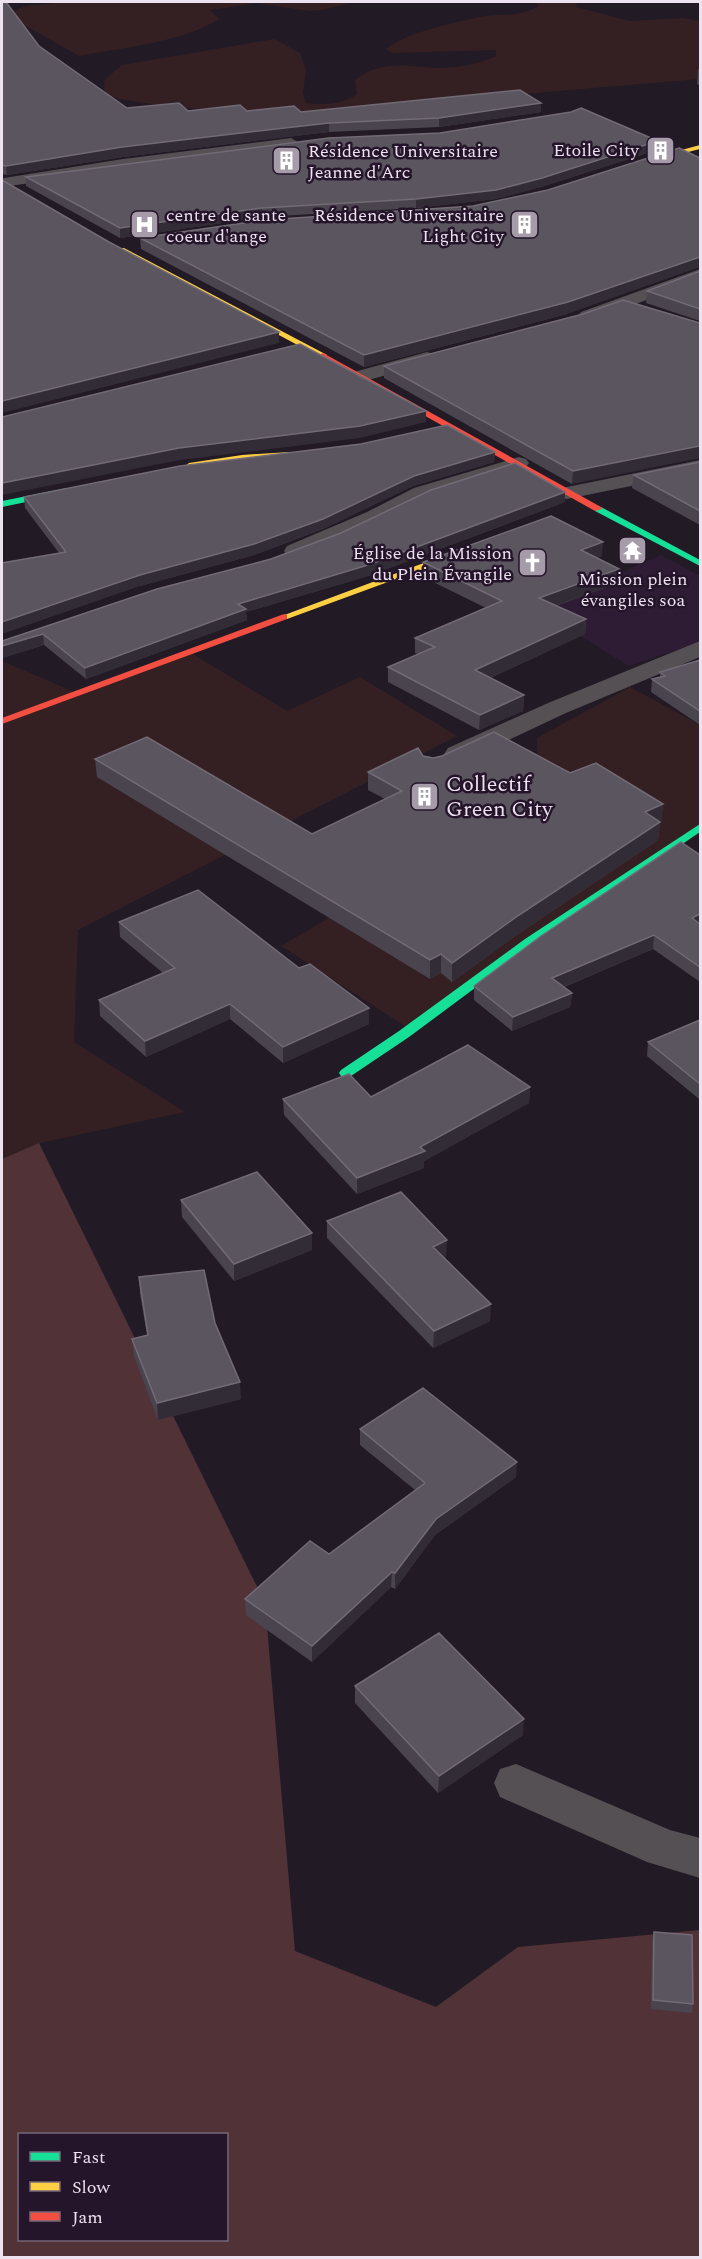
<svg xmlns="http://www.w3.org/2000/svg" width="702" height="2259" viewBox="0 0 702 2259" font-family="Spectral,serif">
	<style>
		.built { fill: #2e1c34 }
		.green { fill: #342023 }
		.forest { fill: #513337; fill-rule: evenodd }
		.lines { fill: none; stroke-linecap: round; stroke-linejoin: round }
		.street { fill: #555053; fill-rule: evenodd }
		.fast { fill: #16e098; fill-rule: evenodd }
		.slow { fill: #ffcf43; fill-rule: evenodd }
		.jam { fill: #f24e42; fill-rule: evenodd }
		.wall { fill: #49444e }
		.shaded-wall { fill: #322c36 }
		.building { fill: #5b5560; stroke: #726b76; stroke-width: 1.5 }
		.labels { text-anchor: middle; stroke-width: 5; stroke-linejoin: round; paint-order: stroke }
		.far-poi-label { font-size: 18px; fill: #ede2f0; stroke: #25152a; text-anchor: end }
		.poi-label { font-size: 22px; fill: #ede2f0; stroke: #25152a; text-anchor: start }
	</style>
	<rect width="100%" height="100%" fill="#221a25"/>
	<!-- built -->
	<path class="built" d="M661 555 700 576V642L629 666 537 609Z"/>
	<!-- green -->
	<path class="green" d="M66 2H355L321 10 309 11 257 3 210 10 219 19C185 42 120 48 79 56L17 21 14 11 25 6Z
		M534 2H577L576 7 630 21 683 18 700 21V79L309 112 180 108 118 99 105 93 104 80 122 65 274 39 300 53 306 70 303 93 306 103C322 105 343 105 357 94L355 80C375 64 397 64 422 67 445 70 475 66 496 56V50L392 53 386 49C404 33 462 20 487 16 510 13 513 18 537 7L538 5Z
		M188 651 287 711 360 677 457 736 78 930 74 1042 185 1112 40 1143 2 1159V661L77 693Z
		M630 687 700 725V834L532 937 408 1028 281 946 564 780 538 765 537 738Z"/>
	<!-- forest -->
	<path class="forest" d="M39 1143 265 1603 295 1951 436 2007 518 1947 700 1930V2257L2 2258V1159ZM20 2134H226V2240H20Z"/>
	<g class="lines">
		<!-- street -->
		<path class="street" d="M291 138 299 143 296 146 2 187V179L4 178 123 159Z
			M700 269V280L593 320H581L578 316 581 312Z
			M427 352 434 354 437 358 434 362 361 382 354 380 351 376 354 372Z
			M519 457 526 459 529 463 526 467 430 498 383 522 303 556 295 558 287 556 284 551 287 546 367 512 414 488Z
			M700 460V472L567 499 559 498 556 493 559 488 567 487Z
			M700 641V657L566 713 466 760 457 762 448 760 444 754 448 748 548 703Z
			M516 1764 670 1830 700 1838V1878L647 1862 500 1797 494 1783 500 1769Z"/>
		<!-- fast -->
		<path class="fast" d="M67 488 70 489V493L2 507V501Z
			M595 507H601L700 560V566L595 511Z
			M700 824V832L533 945 409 1037 351 1076H341L339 1073 341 1070 399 1031 525 939Z"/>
		<!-- slow -->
		<path class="slow" d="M700 145V149L640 164 637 162Z
			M120 248H124L327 355 320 357 120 250Z
			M289 452 292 453V457L242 461 189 469 185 466 189 463 242 455Z
			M464 548 467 549V553L287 619 279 617Z"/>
		<!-- jam -->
		<path class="jam" d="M323 353 601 507 602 509 595 511 320 357 319 355Z
			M284 614 287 615V619L2 724V718Z"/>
	</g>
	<!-- wall -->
	<path class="wall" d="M2 2 39 46 127 108 188 111 301 112 541 103V112L439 127 329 132 259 140 123 157 7 175 2 174Z
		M698 69H700V86L697 84Z
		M657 150 541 187 496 199 416 208 262 217 120 238 26 186V177Z
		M140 238 567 314 364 367 141 249Z
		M700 271V321L646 303 647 291Z
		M700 323 572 484 384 378V366Z
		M495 452 494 462 413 486 323 529 254 555 140 586 59 553 25 508 24 497Z
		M700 462V525L632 488 634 475Z
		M565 502 368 576 246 612 247 620 86 679 44 645 2 658V641Z
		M602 556 597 558 618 583 556 606 586 619 585 634 490 678 524 695 523 711 479 730 388 682V667L418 654 415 653V638L486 608 423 577V562Z
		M700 660V725L651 692 652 679 660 677V672Z
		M423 756 433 758 570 773 663 804 661 822 660 823 658 840 518 934 452 982 441 973 430 979 97 777 95 759 312 834 385 799 368 790V772Z
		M700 855V982L653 949 564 987 572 993 570 1007 512 1031 474 1000V986Z
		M119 922 369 1024 283 1063 230 1019 146 1057 100 1016 99 1000 163 973 120 937Z
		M700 1020V1099H699L647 1056 648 1042Z
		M530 1087 529 1103 424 1161V1168L357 1194 284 1115 283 1099 371 1097Z
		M181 1200 312 1250 234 1281 182 1217Z
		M327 1221 446 1257 444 1258 490 1321 433 1348 327 1238Z
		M139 1277 215 1323 241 1399 158 1420 134 1356 132 1339 147 1335 140 1294Z
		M360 1429 516 1477 435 1535 395 1589 391 1587 312 1662 246 1615 245 1599 329 1554 415 1490 360 1445Z
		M355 1686 523 1735 438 1793 355 1703Z
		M654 1932 693 2004 692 2013 651 2009 652 1941Z"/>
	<!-- shaded-wall -->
	<path class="shaded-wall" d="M541 103V112L439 127V118Z
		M329 123V132L123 157 7 175 6 166 122 147Z
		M658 141 657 150 541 187 496 199 416 208V199Z
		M262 208V217L120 238V228Z
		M700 257V267L567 314 364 367V355Z
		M279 332V343L2 413V401Z
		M426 411V422L360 438 180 460 2 495V483L179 448Z
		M700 446V458L572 484 573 471Z
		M495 452 494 462 413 486 323 529 254 555 140 586 2 634V622L140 575 414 476Z
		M565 492V502L368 576 246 612 247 620 86 679 85 668 238 604Z
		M603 542 602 556 580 564 581 550Z
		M619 569 618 583 538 612 539 598Z
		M586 619 585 634 474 685 475 670Z
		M43 634 44 645 2 658V646Z
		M524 695 523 711 479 730 480 715Z
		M663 804 661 822 660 823 658 840 518 934 452 982V963L645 812Z
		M700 914V928L692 918Z
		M654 935 653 949 551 992 552 978Z
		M441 954V973L430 979V960Z
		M572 993 570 1007 512 1031 513 1017Z
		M230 1004V1019L146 1057 145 1041Z
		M369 1008V1024L283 1063V1047Z
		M530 1087 529 1103 424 1161V1168L357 1194V1178L420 1147Z
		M312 1233V1250L234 1281V1264Z
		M447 1240 446 1257 432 1263 433 1247Z
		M491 1304 490 1321 433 1348 434 1331Z
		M240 1382 241 1399 158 1420 157 1403Z
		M517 1462 516 1477 435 1535 395 1589V1573L436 1519Z
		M392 1572 391 1587 312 1662V1646Z
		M524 1719 523 1735 438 1793 439 1776Z"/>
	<!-- building -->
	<path class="building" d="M2 2H6L39 46 127 108 179 103 188 111 240 105 247 111 294 106 301 112 520 90 541 103 439 118 329 123 258 131 122 147 6 166 2 165Z
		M581 108 658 141 542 178 496 190 416 199 262 208 120 228 26 177 329 138 440 133 571 112Z
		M679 148 700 158V257L568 302 364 355 140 238 265 220 473 206 548 190Z
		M2 180 109 242 279 332 2 401Z
		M700 271V309L647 291Z
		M623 300 700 323V446L573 471 384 366 583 314Z
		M300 344 426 411 360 426 179 448 2 483V417Z
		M447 425 495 452 414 476 323 519 254 544 140 575 2 622V563L66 552 24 497 180 466 361 444Z
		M700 462V511L634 475Z
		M515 463 565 492 368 565 238 604 246 609 85 668 43 634 2 646V641L157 589 271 559 341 533 431 490Z
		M551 516 603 542 581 550 619 569 539 598 586 619 475 670 524 695 480 715 388 667 435 647 415 638 502 601 423 562Z
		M700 660V711L652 679 665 676 660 672Z
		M494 732 570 773 596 763 663 804 645 812 660 822 519 915 452 963 441 954 430 960 95 759 147 737 312 834 402 791 368 772 418 748 423 756 433 758 442 756Z
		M681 842 700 855V914L692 918 700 924V967L654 935 552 978 572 993 513 1017 474 986 541 936Z
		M198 890 299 968 310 964 369 1008 283 1047 230 1004 145 1041 99 1000 175 968 119 922Z
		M700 1020V1084L648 1042Z
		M468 1045 530 1087 420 1147 425 1151 357 1178 283 1099 349 1074 371 1097Z
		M257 1172 312 1233 234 1264 181 1200Z
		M401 1192 447 1240 433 1247 491 1304 434 1331 327 1221Z
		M204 1270 215 1323 240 1382 157 1403 132 1339 148 1335 139 1277Z
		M423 1388 517 1462 436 1519 395 1573 392 1572 312 1646 245 1599 310 1541 329 1554 425 1483 360 1429Z
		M439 1633 524 1719 439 1776 355 1686Z
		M654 1932 692 1935 693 2004 653 2000Z"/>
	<!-- icons -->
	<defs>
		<symbol id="building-square" viewBox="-11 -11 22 22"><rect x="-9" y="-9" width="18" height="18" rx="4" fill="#a69ca9" stroke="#25152a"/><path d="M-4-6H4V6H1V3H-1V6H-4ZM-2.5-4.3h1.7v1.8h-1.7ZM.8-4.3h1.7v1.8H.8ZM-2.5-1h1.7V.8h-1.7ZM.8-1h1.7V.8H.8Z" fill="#fff"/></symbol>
		<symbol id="hospital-square" viewBox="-11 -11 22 22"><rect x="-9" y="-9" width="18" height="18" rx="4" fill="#a69ca9" stroke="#25152a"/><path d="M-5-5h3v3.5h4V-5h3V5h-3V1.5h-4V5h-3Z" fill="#fff"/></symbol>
		<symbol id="temple-square" viewBox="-11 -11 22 22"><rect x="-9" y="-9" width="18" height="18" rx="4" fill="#a69ca9" stroke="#25152a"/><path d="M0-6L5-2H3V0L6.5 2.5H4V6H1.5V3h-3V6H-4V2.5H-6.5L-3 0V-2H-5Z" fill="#fff"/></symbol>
		<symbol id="church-square" viewBox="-11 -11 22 22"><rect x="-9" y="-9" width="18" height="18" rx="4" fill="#a69ca9" stroke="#25152a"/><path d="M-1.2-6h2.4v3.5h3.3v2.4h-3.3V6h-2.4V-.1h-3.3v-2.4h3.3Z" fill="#fff"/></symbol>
	</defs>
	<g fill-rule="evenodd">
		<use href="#building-square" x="644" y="134" width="33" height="33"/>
		<use href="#building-square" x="270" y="144" width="33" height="33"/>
		<use href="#hospital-square" x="128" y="208" width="33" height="33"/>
		<use href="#building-square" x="508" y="208" width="33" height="33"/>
		<use href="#temple-square" x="616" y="534" width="33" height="33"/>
		<use href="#church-square" x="516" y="546" width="33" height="33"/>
		<use href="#building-square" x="408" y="780" width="33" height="33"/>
	</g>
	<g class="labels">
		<!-- far-poi labels -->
		<g class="far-poi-label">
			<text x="639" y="156">Etoile City</text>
			<text x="308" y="157" text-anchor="start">Résidence Universitaire<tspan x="308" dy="21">Jeanne d'Arc</tspan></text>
			<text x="166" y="221" text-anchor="start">centre de sante<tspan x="166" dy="21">coeur d'ange</tspan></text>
			<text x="504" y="221">Résidence Universitaire<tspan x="504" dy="21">Light City</tspan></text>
			<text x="512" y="559">Église de la Mission<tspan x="512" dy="21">du Plein Évangile</tspan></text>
			<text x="633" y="585" text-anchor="middle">Mission plein<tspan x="633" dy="21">évangiles soa</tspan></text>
		</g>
		<!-- poi labels -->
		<g class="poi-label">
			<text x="446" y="791">Collectif<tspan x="446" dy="25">Green City</tspan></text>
		</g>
	</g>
	<!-- border -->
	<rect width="702" height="2259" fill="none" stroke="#ede2f0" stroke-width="6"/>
	<!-- legend -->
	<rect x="18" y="2133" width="210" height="108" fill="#25152a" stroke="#756779" stroke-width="1.5"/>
	<rect x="30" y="2152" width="30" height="9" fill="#16e098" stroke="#756779" stroke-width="1.5"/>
	<text x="72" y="2163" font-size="18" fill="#ede2f0">Fast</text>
	<rect x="30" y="2182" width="30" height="9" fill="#ffcf43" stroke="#756779" stroke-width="1.5"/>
	<text x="72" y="2193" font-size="18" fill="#ede2f0">Slow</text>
	<rect x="30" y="2212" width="30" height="9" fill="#f24e42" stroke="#756779" stroke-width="1.5"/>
	<text x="72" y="2223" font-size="18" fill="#ede2f0">Jam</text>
</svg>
